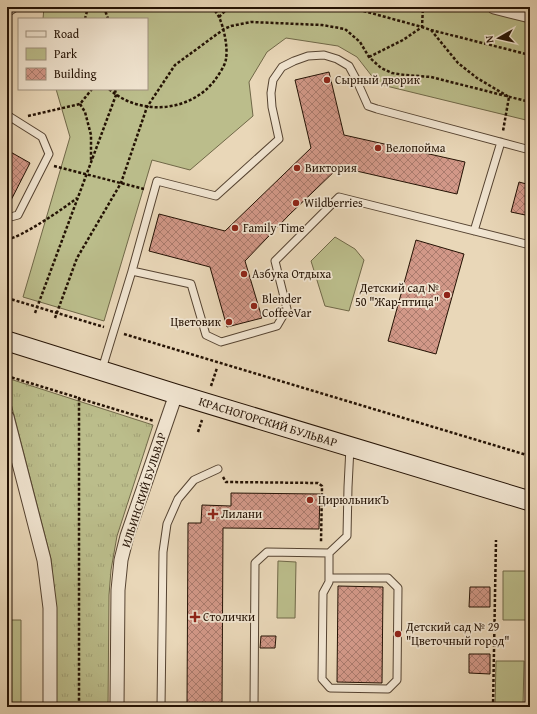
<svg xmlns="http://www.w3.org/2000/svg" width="537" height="714" viewBox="0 0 537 714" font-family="'Gentium Book Plus',serif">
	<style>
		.grass { fill: url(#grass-tufts); stroke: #706848 }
		.green { fill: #bbbd8b; stroke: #706848 }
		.building { fill: url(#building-cross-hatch); stroke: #241204 }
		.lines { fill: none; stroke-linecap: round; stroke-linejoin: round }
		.lane-casing { stroke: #554331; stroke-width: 9 }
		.street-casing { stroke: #554331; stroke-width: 15 }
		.secondary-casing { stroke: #241204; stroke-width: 21 }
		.path { stroke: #241204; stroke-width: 2.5; stroke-dasharray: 3 2; stroke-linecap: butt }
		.lane { stroke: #f1e5d1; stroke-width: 7 }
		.street { stroke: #f1e5d1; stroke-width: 13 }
		.secondary { stroke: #f1e5d1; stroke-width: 19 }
		.poi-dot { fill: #8f2418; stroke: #f1e5d1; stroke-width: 1.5 }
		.labels { text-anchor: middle; stroke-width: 3.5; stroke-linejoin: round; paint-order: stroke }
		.poi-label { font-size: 12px; fill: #241204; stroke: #f1e5d1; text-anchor: start }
		.street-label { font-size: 12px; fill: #241204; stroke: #f1e5d1 }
	</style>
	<defs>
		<pattern id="grass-tufts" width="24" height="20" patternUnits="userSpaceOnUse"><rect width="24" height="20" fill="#bbbd8b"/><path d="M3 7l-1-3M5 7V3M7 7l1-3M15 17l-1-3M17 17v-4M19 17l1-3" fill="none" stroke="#a1a176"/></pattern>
		<pattern id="building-cross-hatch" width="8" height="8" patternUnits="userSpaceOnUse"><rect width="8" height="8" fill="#d29888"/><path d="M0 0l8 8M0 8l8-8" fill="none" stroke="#aa7b6d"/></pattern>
	</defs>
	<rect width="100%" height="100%" fill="#e9d7b8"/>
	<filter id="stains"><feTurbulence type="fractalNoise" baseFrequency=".005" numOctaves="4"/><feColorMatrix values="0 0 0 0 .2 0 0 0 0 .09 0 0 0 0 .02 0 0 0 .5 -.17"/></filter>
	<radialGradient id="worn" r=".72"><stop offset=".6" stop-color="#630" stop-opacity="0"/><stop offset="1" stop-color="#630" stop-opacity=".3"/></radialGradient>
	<!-- grass -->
	<path class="grass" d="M7 378 153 425 117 536 111 570 109 595 108 707H56V607L51 559 7 388Z"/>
	<!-- green -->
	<path class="green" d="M44 7H530V121L378 84 357 57 338 46 286 38 267 52 249 82 253 116 190 170 152 160 104 321 23 297 70 137 56 89H147V19H43Z
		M335 237 355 249 364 260 349 311 325 306 311 261Z
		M278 561 296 562 295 618H277Z
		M503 571H530V620H503Z
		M9 620H21V707H9Z
		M496 661H524L523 707H495Z"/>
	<!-- building -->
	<path class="building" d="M329 72 344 135 465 162 457 194 339 167 289 215 245 261 262 318 227 327 210 267 149 251 159 214 225 231 311 148 295 80Z
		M7 150 30 163 7 208Z
		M519 182 530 185V216L511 212Z
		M416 240 464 254 436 354 388 341Z
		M231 493 320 494 319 529 223 528 222 707H187L188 523H201L202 505 231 506Z
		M338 586 383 587 382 683 337 682Z
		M470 587H490V607H469Z
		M261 636H276L275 648H260Z
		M469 654H490V674L469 673Z"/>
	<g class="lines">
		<defs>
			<path id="lane" d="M7 13 16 7
				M7 115 42 137 49 154 18 215 7 218
				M474 231 501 142
				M132 271 157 181 216 196 279 139 272 107 271 93 273 80 282 67 294 61 308 56 324 55 337 59 349 66 356 79 368 106 377 109 530 150
				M102 369 132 271 191 284 206 335 221 342 277 326 287 309 275 261 339 197 530 245
				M329 578H388L398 588 397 680 388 689 330 688 322 679 323 593 329 582V553
				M161 707 163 552 167 524 178 499 194 480 218 469
				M254 707 255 563 267 552 329 553 347 536 348 487 350 447"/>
			<path id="street" d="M494 7 530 16
				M7 417 44 560 50 608V707
				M117 707 118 590 121 560 127 536 176 394"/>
			<path id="secondary" d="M7 341 176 394 530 501"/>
		</defs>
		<!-- lane casing -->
		<use href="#lane" class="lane-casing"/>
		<!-- street casing -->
		<use href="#street" class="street-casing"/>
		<!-- secondary casing -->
		<use href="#secondary" class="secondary-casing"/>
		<!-- path -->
		<path class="path" d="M104 7 108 19
			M349 7 422 27 431 30 530 55
			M219 17 229 7
			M85 19 88 7
			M431 30 458 63 477 78 509 97 503 131
			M369 57 403 40 422 27 423 7
			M109 89C139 116 190 113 215 80 219 74 225 66 226 59 228 47 224 28 219 17 217 13 214 10 212 7
			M80 104 85 112 91 135V161
			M28 116 80 104 92 89
			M54 166 144 189
			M7 239C19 239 66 207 77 198
			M7 298 104 327
			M35 313 116 95 115 89
			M55 318 77 258 121 183 147 107 175 65 224 29 231 26 251 22 322 25 345 29 360 42 369 57 381 68 392 73 405 75 431 77 530 102
			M124 334 530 456
			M7 376 79 398V707
			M211 386 217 368
			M78 398 154 421
			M198 432 202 420
			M223 477 226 482 318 483 322 486 321 542
			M493 707 496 540"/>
		<!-- lane -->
		<use href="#lane" class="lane"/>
		<!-- street -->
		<use href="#street" class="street"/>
		<!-- secondary -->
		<use href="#secondary" class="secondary"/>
	</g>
	<!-- markers -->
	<g class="poi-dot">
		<circle cx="327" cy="80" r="4"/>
		<circle cx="378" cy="148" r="4"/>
		<circle cx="297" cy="168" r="4"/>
		<circle cx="296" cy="203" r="4"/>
		<circle cx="235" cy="228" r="4"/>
		<circle cx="244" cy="274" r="4"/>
		<circle cx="447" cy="295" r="4"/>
		<circle cx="254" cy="306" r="4"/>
		<circle cx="229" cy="322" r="4"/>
		<circle cx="310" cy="500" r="4"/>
		<path d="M211 508h4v4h4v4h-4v4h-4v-4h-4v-4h4z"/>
		<path d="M193 611h4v4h4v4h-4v4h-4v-4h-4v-4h4z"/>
		<circle cx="398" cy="634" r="4"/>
	</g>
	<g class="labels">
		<!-- poi labels -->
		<g class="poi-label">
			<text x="335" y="84">Сырный дворик</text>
			<text x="386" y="152">Велопойма</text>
			<text x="305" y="172">Виктория</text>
			<text x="304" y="207">Wildberries</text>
			<text x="243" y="232">Family Time</text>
			<text x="252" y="278">Азбука Отдыха</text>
			<text x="439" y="292" text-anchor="end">Детский сад №<tspan x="439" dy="14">50 "Жар-птица"</tspan></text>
			<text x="262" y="303">Blender<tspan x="262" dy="14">CoffeeVar</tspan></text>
			<text x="221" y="326" text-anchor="end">Цветовик</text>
			<text x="318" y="504">ЦирюльникЪ</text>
			<text x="221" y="518">Лилани</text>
			<text x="203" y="621">Столички</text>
			<text x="406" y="631">Детский сад № 29<tspan x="406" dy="14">"Цветочный город"</tspan></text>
		</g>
		<!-- street labels -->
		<g class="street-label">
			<text transform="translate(268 422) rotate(17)" y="4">КРАСНОГОРСКИЙ БУЛЬВАР</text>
			<text transform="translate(144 490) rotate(-72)" y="4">ИЛЬИНСКИЙ БУЛЬВАР</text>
		</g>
	</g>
	<!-- margin -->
	<rect width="537" height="714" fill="none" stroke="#e9d7b8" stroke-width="24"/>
	<rect x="8" y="8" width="521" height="698" fill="none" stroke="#241204" stroke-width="2"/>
	<rect x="12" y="12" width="513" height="690" fill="none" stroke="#241204"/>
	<!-- legend -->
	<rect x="18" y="18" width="130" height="72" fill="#f1e5d1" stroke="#9f917f"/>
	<rect x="26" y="31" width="20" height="6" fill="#f1e5d1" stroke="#9f917f"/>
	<text x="54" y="38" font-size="12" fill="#241204">Road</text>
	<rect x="26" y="48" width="20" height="12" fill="#bbbd8b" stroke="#9f917f"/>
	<text x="54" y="58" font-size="12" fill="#241204">Park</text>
	<rect x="26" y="68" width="20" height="12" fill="url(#building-cross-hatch)" stroke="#9f917f"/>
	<text x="54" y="78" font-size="12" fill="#241204">Building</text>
	<!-- north arrow -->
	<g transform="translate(499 38) rotate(262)" stroke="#f1e5d1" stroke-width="3" paint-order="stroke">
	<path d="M0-3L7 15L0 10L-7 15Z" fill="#241204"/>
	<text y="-6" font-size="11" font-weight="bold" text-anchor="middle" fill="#241204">N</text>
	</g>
	<rect width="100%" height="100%" filter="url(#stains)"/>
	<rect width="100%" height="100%" fill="url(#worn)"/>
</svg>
